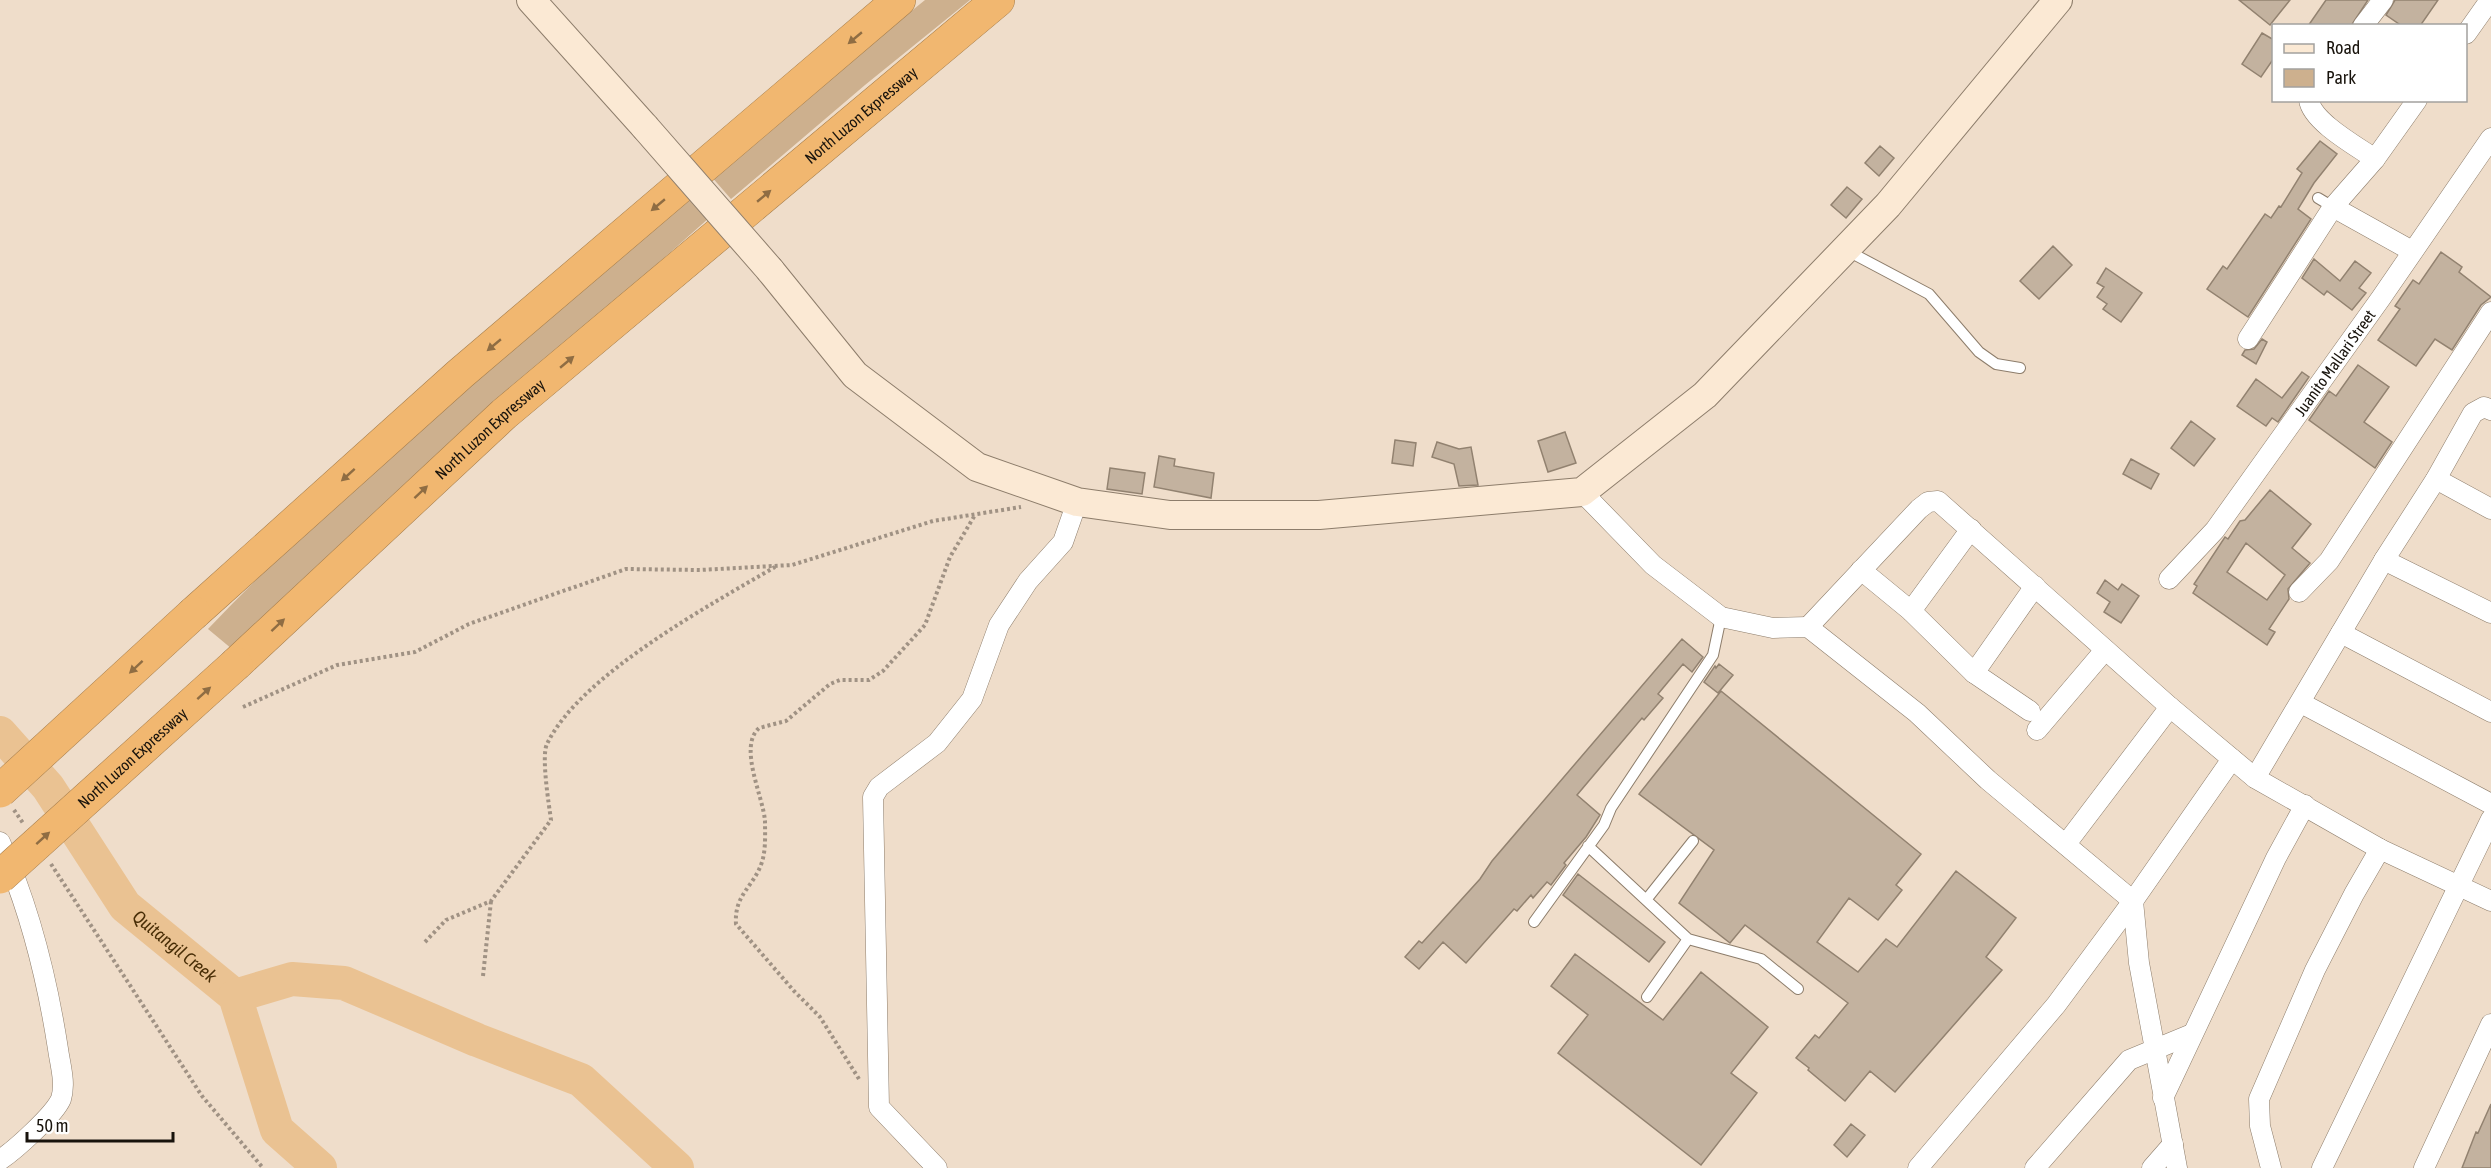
<svg xmlns="http://www.w3.org/2000/svg" width="2491" height="1168" viewBox="0 0 2491 1168" font-family="'Asap Condensed',sans-serif">
	<style>
		.green { fill: #cdb08e }
		.lines { fill: none; stroke-linecap: round; stroke-linejoin: round }
		.river { stroke: #eac292; stroke-width: 34 }
		.building { fill: #c3b29f; stroke: #928270; stroke-width: 1.5; fill-rule: evenodd }
		.lane-casing { stroke: #8d7d6b; stroke-width: 12 }
		.street-casing { stroke: #8d7d6b; stroke-width: 21 }
		.secondary-casing { stroke: #8d7d6b; stroke-width: 30 }
		.highway-casing { stroke: #a57e4d; stroke-width: 34 }
		.path { stroke: #a09284; stroke-width: 4; stroke-dasharray: 3 3; stroke-linecap: butt }
		.lane { stroke: #fff; stroke-width: 10 }
		.street { stroke: #fff; stroke-width: 20 }
		.secondary { stroke: #fbe9d4; stroke-width: 28 }
		.highway { stroke: #f1b770; stroke-width: 33 }
		.secondary-bridge-casing { stroke: #8d7d6b; stroke-width: 30; stroke-linecap: butt }
		.highway-bridge-casing { stroke: #a57e4d; stroke-width: 34; stroke-linecap: butt }
		.secondary-bridge { stroke: #fbe9d4; stroke-width: 28 }
		.highway-bridge { stroke: #f1b770; stroke-width: 33 }
		.oneway { fill: #8f6d43 }
		.labels { text-anchor: middle; stroke-width: 4.5; stroke-linejoin: round; paint-order: stroke }
		.street-label { font-size: 16px; fill: #18130c; stroke: #fff }
		.water-label { font-size: 18px; font-style: italic; fill: #492e07; stroke: #fff }
	</style>
	<rect width="100%" height="100%" fill="#efddca"/>
	<!-- green -->
	<path class="green" d="M925 0H970L865 85 731 199 710 175Z
		M688 193 709 218 358 529 232 649 208 629C357 473 526 335 688 193Z"/>
	<g class="lines">
		<!-- river -->
		<g class="river">
			<path id="s1" d="M0 733 48 787 125 906 235 996 277 1130 320 1168"/>
			<path d="M235 996 292 979 344 983 477 1040 581 1080 677 1168"/>
		</g>
	</g>
	<!-- building -->
	<path class="building" d="M2239 0H2290L2270 25Z
		M2326 0H2368L2351 26H2308Z
		M2395 0H2438L2420 26H2402L2386 15Z
		M2262 33 2274 40V58L2261 77 2242 64Z
		M2320 141 2337 154 2314 183 2298 209 2311 219 2248 317 2207 289 2223 266 2227 269 2265 214 2271 218 2279 206 2281 207 2302 173 2297 169Z
		M1880 146 1894 158 1879 176 1865 163Z
		M1847 187 1862 199 1846 218 1831 205Z
		M2053 246 2072 265 2039 299 2020 281Z
		M2441 252 2462 267 2459 272 2491 297 2481 305 2452 350 2435 339 2416 366 2378 340 2400 309 2395 306 2413 280 2419 284Z
		M2314 259 2340 281 2355 261 2371 273 2359 288 2366 293 2352 310 2327 291 2324 295 2302 278Z
		M2106 268 2142 293 2121 322 2103 309 2107 304 2097 297 2104 287 2097 283Z
		M2262 339 2267 342 2256 364 2242 355 2245 350 2254 349Z
		M2358 365 2389 387 2364 422 2392 442 2375 468 2309 420 2329 391 2336 396Z
		M2302 372 2309 377 2278 422 2272 418 2266 426 2237 406 2256 379 2282 398Z
		M2191 421 2215 439 2194 466 2171 448Z
		M1565 432 1576 463 1548 472 1538 441Z
		M1395 440 1416 443 1413 466 1392 463Z
		M1437 442 1459 449 1471 447 1478 485 1459 486 1454 464 1432 457Z
		M1159 456 1175 459 1174 466 1214 473 1211 498 1154 487Z
		M2131 459 2159 474 2151 489 2123 474Z
		M1110 468 1145 473 1142 494 1107 489Z
		M2270 490 2311 524 2292 548 2310 563 2288 589 2289 599 2269 629 2275 632 2267 645 2193 593 2197 586 2194 584 2225 537 2228 539 2240 521 2245 520ZM2246 543 2285 575 2267 600 2227 572Z
		M2105 580 2118 590 2122 584 2139 596 2121 623 2104 612 2110 602 2097 593Z
		M1682 639 1703 657 1692 672 1683 664 1658 694 1663 698 1644 720 1642 718 1577 795 1600 815 1586 837 1564 863 1566 865 1551 885 1547 882 1533 898 1531 895 1517 911 1514 909 1466 963 1443 942 1419 969 1405 957 1419 941 1422 943 1480 879 1492 861Z
		M1719 664 1733 675 1718 693 1704 682 1715 666 1716 668Z
		M1721 691 1921 854 1896 885 1902 890 1878 920 1849 898 1817 942 1858 972 1886 939 1897 947 1956 871 2016 918 1986 957 2002 970 1895 1092 1870 1071 1845 1101 1808 1070 1809 1068 1796 1058 1815 1035 1819 1038 1848 1003 1745 925 1730 943 1679 903 1714 850 1639 794Z
		M1578 874 1665 942 1649 962 1563 895Z
		M1575 954 1663 1020 1701 972 1768 1027 1731 1073 1757 1093 1701 1165 1558 1053 1588 1015 1551 986Z
		M2491 1104V1168H2462L2476 1132 2478 1133Z
		M1851 1124 1865 1135 1847 1157 1834 1145Z"/>
	<g class="lines">
		<defs>
			<path id="lane" d="M2318 198 2333 207
				M1846 250 1929 294 1979 352 1996 364 2020 368
				M1588 846 1688 939 1761 959 1798 989
				M1646 900 1693 841
				M1534 922 1604 825 1611 808 1713 655 1721 617
				M1647 997 1688 939"/>
			<g id="street">
				<path d="M2363 26 2383 0"/>
				<path d="M2466 34 2490 0"/>
				<path d="M2309 100C2312 122 2358 147 2375 159"/>
				<path d="M2333 207 2412 251"/>
				<path d="M2248 339 2333 207 2375 159 2417 100"/>
				<path d="M2436 479 2491 509"/>
				<path d="M1582 492 1653 565 1721 617 1773 628 1808 627 1917 713 1988 780 2133 901 2139 963 2177 1168"/>
				<path d="M2384 560 2491 613"/>
				<path d="M1861 570 1911 611 1974 673 2030 711"/>
				<path id="s2" d="M2169 579 2215 530 2381 298 2491 138"/>
				<path d="M2299 592 2329 561 2491 312"/>
				<path d="M1911 611 1971 529"/>
				<path d="M1808 627 1919 509 1928 502 1938 501 2170 707 2255 778 2380 849 2491 901"/>
				<path d="M2341 633 2491 712"/>
				<path d="M1974 673 2035 586"/>
				<path d="M2301 703 2491 804"/>
				<path d="M2037 730 2105 650"/>
				<path d="M2255 778 2384 560 2436 479 2473 413 2484 407 2491 410"/>
				<path d="M0 842C30 908 47 978 58 1049 60 1064 66 1083 61 1099 54 1115 15 1150 0 1160"/>
				<path d="M2066 844 2170 707"/>
				<path d="M2163 1098 2276 858 2305 805"/>
				<path d="M937 1168 879 1107 873 797 879 787 937 743 972 699 999 625 1028 581 1063 542 1077 502"/>
				<path d="M1918 1168 2056 1005 2133 901 2232 759"/>
				<path d="M2035 1168 2129 1060 2192 1034"/>
				<path d="M2152 1168 2173 1144"/>
				<path d="M2271 1168 2260 1126 2259 1099 2315 970 2354 894 2380 849"/>
				<path d="M2322 1168 2491 819"/>
				<path d="M2424 1168 2491 1024"/>
			</g>
			<path id="secondary" d="M531 0 645 127
				M770 270 855 375 977 467 1077 502 1170 515H1319L1582 492 1705 395 1888 205 2058 0"/>
			<g id="highway">
				<path d="M194 613 460 374 899 0"/>
				<path id="s3" d="M236 664 504 414 998 0"/>
			</g>
		</defs>
		<!-- lane casing -->
		<use href="#lane" class="lane-casing"/>
		<!-- street casing -->
		<use href="#street" class="street-casing"/>
		<!-- secondary casing -->
		<use href="#secondary" class="secondary-casing"/>
		<!-- highway casing -->
		<use href="#highway" class="highway-casing"/>
		<!-- path -->
		<path class="path" d="M243 707 337 665 415 652 469 624 626 569 700 570 792 565 933 521 1021 507
			M14 810 23 823
			M51 864 202 1096 263 1168
			M425 942 446 920 491 901 551 820C549 805 541 756 547 744 580 675 710 605 775 567
			M483 976 491 901
			M859 1079 820 1017 794 991 736 924C734 894 754 887 762 862 766 849 765 834 765 821 763 796 738 747 759 728L786 721 830 684 840 680H869L883 671 925 625 950 557 975 515"/>
		<!-- lane -->
		<use href="#lane" class="lane"/>
		<!-- street -->
		<use href="#street" class="street"/>
		<!-- secondary -->
		<use href="#secondary" class="secondary"/>
		<!-- highway -->
		<use href="#highway" class="highway"/>
		<defs>
			<path id="secondary-bridge" d="M645 127 770 270"/>
			<g id="highway-bridge">
				<path d="M0 791 194 613"/>
				<path id="s4" d="M0 877 236 664"/>
			</g>
		</defs>
		<!-- secondary-bridge casing -->
		<use href="#secondary-bridge" class="secondary-bridge-casing"/>
		<!-- highway-bridge casing -->
		<use href="#highway-bridge" class="highway-bridge-casing"/>
		<!-- secondary-bridge -->
		<use href="#secondary-bridge" class="secondary-bridge"/>
		<!-- highway-bridge -->
		<use href="#highway-bridge" class="highway-bridge"/>
	</g>
	<!-- one-way arrows -->
	<defs><path id="oneway-solid" d="M-6-.8H1V-3.2L6.5 0L1 3.2V.8H-6Z" transform="scale(1.5)"/></defs>
	<g class="oneway">
		<use href="#oneway-solid" transform="translate(855 38) rotate(140)"/>
		<use href="#oneway-solid" transform="translate(764 196) rotate(-40)"/>
		<use href="#oneway-solid" transform="translate(658 205) rotate(140)"/>
		<use href="#oneway-solid" transform="translate(494 345) rotate(140)"/>
		<use href="#oneway-solid" transform="translate(567 362) rotate(-40)"/>
		<use href="#oneway-solid" transform="translate(348 475) rotate(138)"/>
		<use href="#oneway-solid" transform="translate(421 492) rotate(-43)"/>
		<use href="#oneway-solid" transform="translate(278 625) rotate(-43)"/>
		<use href="#oneway-solid" transform="translate(136 667) rotate(137)"/>
		<use href="#oneway-solid" transform="translate(204 693) rotate(-42)"/>
		<use href="#oneway-solid" transform="translate(43 838) rotate(-42)"/>
	</g>
	<g class="labels">
		<!-- street labels -->
		<g class="street-label">
			<text dy="6" stroke="none"><textPath href="#s3" startOffset="832">North Luzon Expressway</textPath></text>
			<text dy="6" stroke="none"><textPath href="#s2" startOffset="273">Juanito Mallari Street</textPath></text>
			<text dy="6" stroke="none"><textPath href="#s3" startOffset="346">North Luzon Expressway</textPath></text>
			<text dy="6" stroke="none"><textPath href="#s4" startOffset="178">North Luzon Expressway</textPath></text>
		</g>
		<!-- water labels -->
		<g class="water-label">
			<text dy="6" stroke="none"><textPath href="#s1" startOffset="278">Quitangil Creek</textPath></text>
		</g>
	</g>
	<!-- legend -->
	<rect x="2272" y="24" width="195" height="78" fill="#ffffff" stroke="#a3a19e" stroke-width="1.5"/>
	<rect x="2284" y="44" width="30" height="9" fill="#fbe9d4" stroke="#a3a19e" stroke-width="1.5"/>
	<text x="2326" y="54" font-size="18" fill="#18130c">Road</text>
	<rect x="2284" y="69" width="30" height="18" fill="#cdb08e" stroke="#a3a19e" stroke-width="1.5"/>
	<text x="2326" y="84" font-size="18" fill="#18130c">Park</text>
	<!-- scale -->
	<path d="M27 1132v9h146v-9" fill="none" stroke="#18130c" stroke-width="3"/>
	<text x="36" y="1132" font-size="18" fill="#18130c" stroke="#ffffff" stroke-width="4.5" paint-order="stroke">50 m</text>
</svg>
